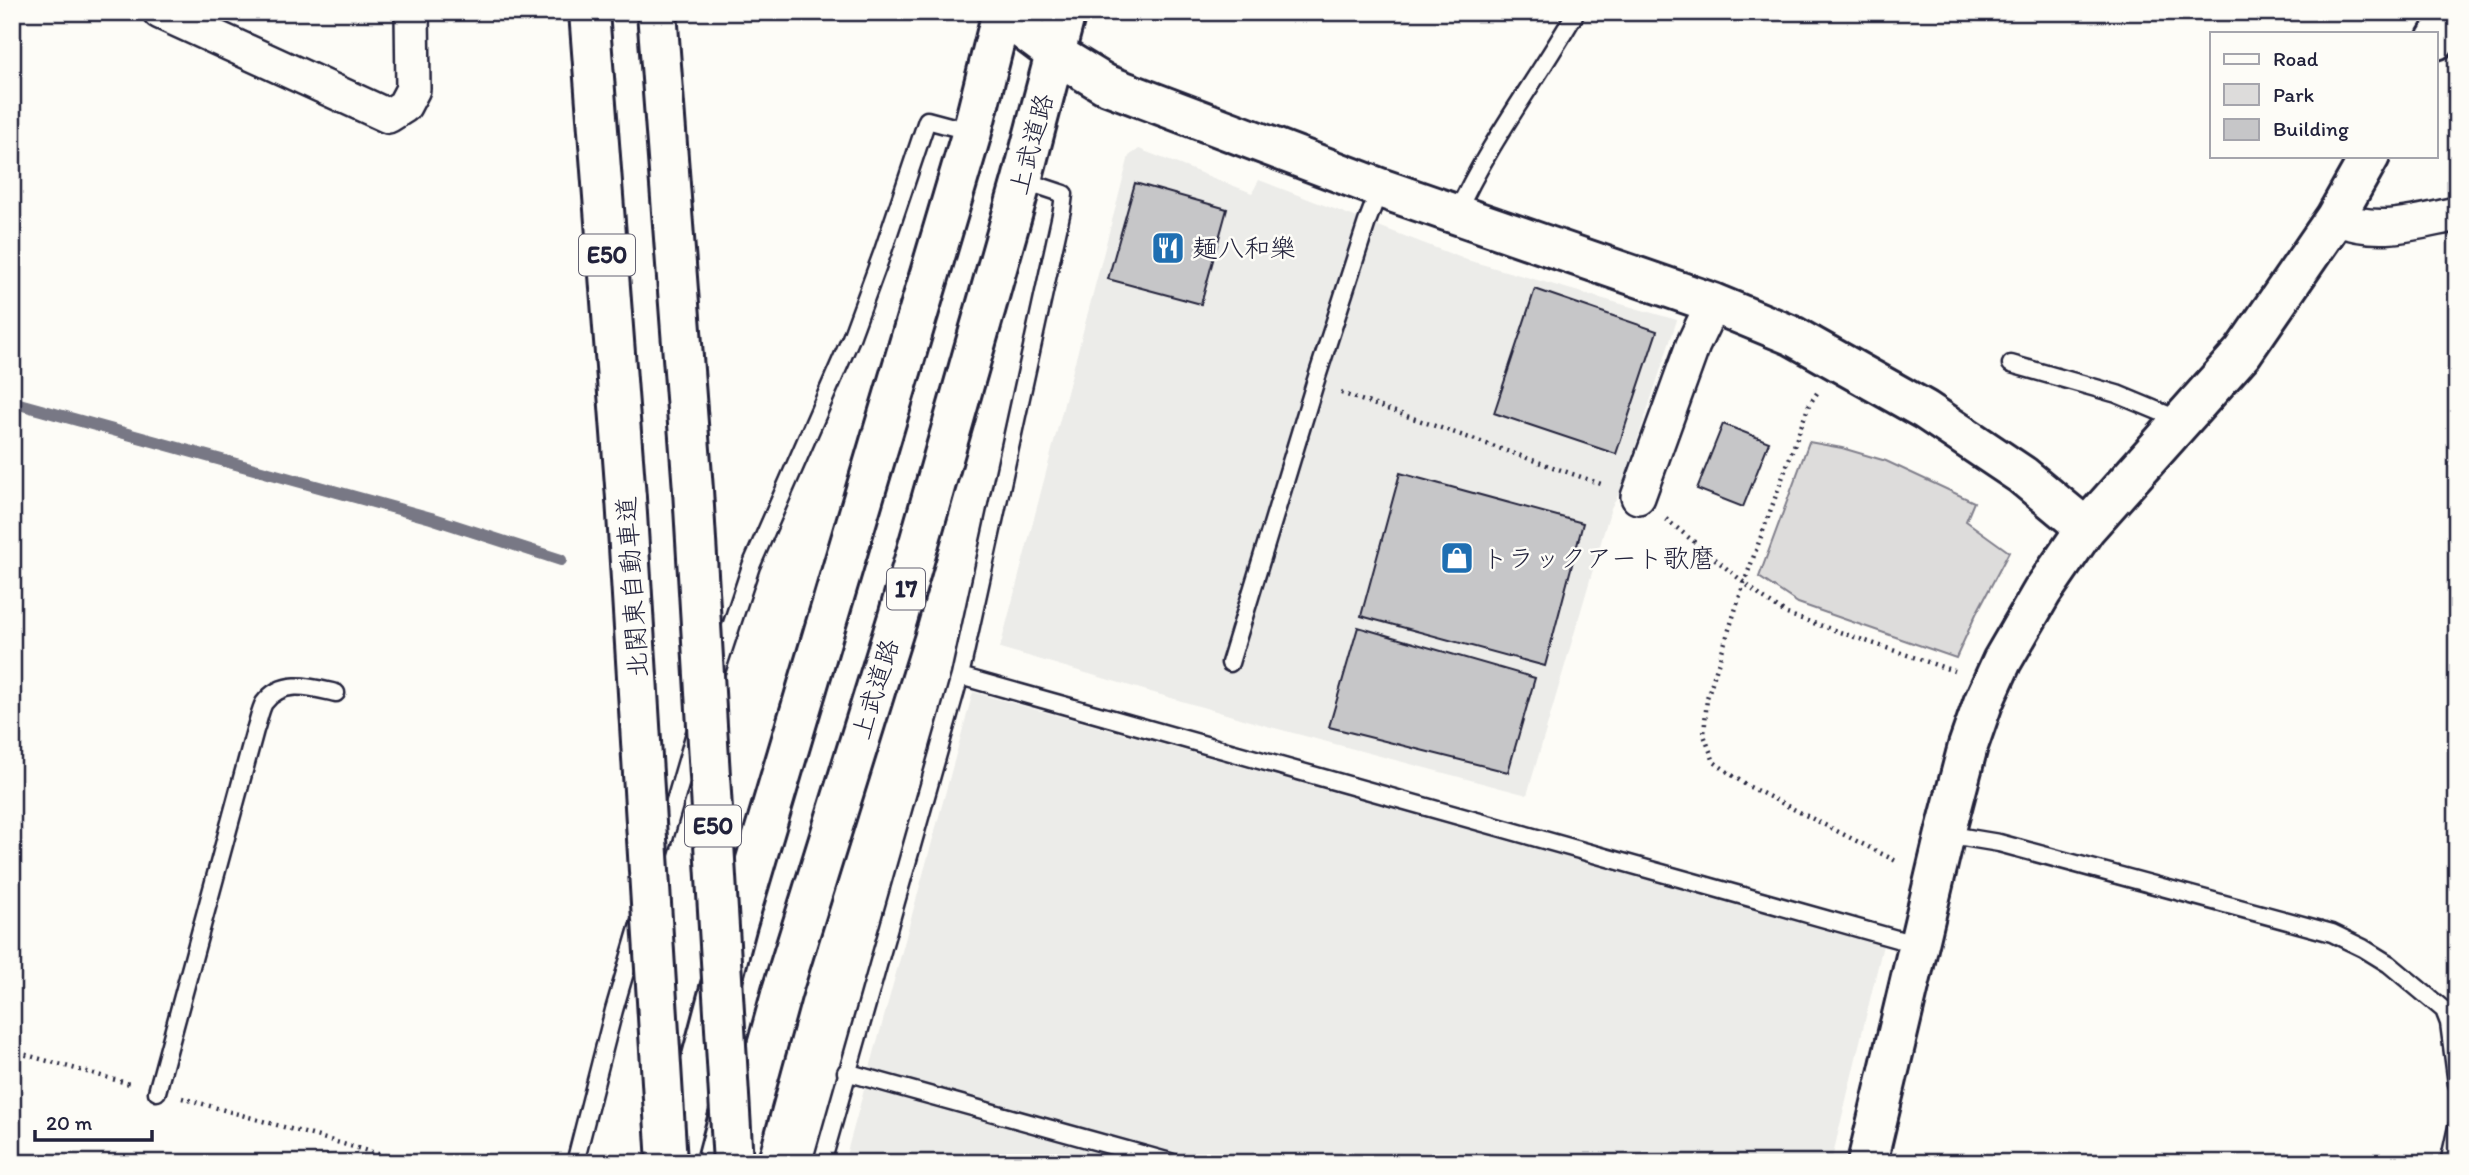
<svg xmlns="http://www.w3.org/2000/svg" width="2469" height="1175" viewBox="0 0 2469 1175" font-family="Itim,'Klee One',sans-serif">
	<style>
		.built { fill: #ecece9 }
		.green { fill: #dddcdb; stroke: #807f8b; stroke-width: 2 }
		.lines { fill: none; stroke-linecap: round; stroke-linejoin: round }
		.stream { stroke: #787885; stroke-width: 12 }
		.building { fill: #c6c6c8; stroke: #22223b; stroke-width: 2 }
		.lane-casing { stroke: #22223b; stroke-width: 21 }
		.street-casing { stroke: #22223b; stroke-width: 38 }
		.secondary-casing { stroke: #22223b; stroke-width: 44 }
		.highway-casing { stroke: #22223b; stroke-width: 44 }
		.path { stroke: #22223b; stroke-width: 4.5; stroke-dasharray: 2 5; stroke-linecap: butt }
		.lane { stroke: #fdfcf7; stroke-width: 16 }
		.street { stroke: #fdfcf7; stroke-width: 33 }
		.secondary { stroke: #fdfcf7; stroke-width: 38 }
		.highway { stroke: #fdfcf7; stroke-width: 38 }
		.highway-bridge-casing { stroke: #22223b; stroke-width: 44; stroke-linecap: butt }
		.highway-bridge { stroke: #fdfcf7; stroke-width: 38 }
		.labels { text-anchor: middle; stroke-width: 5; stroke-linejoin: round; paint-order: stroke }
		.shield { fill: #fdfcf7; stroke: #646373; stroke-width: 2 }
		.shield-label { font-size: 24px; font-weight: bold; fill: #22223b }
		.street-label { font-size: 26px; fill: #22223b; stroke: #fdfcf7 }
		.poi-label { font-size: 26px; fill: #22223b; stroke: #fdfcf7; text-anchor: start }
	</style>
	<rect width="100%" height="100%" fill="#fdfcf7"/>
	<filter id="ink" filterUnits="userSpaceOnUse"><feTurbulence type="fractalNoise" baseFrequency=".0143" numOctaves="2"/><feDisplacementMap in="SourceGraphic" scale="14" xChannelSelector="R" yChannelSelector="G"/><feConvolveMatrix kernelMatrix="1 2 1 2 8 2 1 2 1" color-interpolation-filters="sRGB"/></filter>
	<g filter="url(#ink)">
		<!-- built -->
		<path class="built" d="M1139 149 1252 193 1259 180 1467 260 1677 320 1621 490 1611 508 1527 795 1267 726 1000 648 1129 156Z
			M973 692 1883 945 1831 1163H844Z"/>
		<!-- green -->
		<path class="green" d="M1809 442 1842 448 1886 461 1974 502 1966 521 2009 552 1976 614 1956 658 1798 603 1759 577Z"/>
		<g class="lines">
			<!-- stream -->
			<path class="stream" d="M12 402 431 518 561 560"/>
		</g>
		<!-- building -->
		<path class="building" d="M1135 183 1227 209 1201 304 1108 279Z
			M1535 289 1657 331 1616 454 1494 413Z
			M1723 424 1769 442 1743 507 1697 489Z
			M1400 473 1583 523 1545 666 1361 616Z
			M1358 627 1535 678 1508 772 1329 727Z"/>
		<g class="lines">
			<defs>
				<path id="lane" d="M1456 215C1488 143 1537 80 1576 12
					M2011 364 2117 394 2182 421
					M1230 663 1315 383 1367 222 1380 188
					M716 672 751 566 851 338 883 251 927 120 972 132
					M960 676 1918 945
					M1945 834 1999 843 2332 933 2363 948 2389 964 2444 1010 2449 1023 2457 1084
					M660 853 695 733
					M846 1072 1174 1163
					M157 1092 255 730C258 722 260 710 264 703 282 678 311 687 336 693
					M575 1163 614 1010 640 921
					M822 1163 960 676 1062 210 1064 194 1022 180
					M2449 1163 2457 1127"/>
				<path id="street" d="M160 12 388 116 404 106 413 89 412 12
					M2335 218C2380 235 2412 223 2457 214
					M1638 497 1693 345 1713 303"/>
				<path id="secondary" d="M999 12 1054 53 1105 84 1380 188 1713 303 1793 336 1925 410 2022 475 2086 528
					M2436 40 2453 12
					M1867 1163 1945 834 1968 746 1983 703 2002 661 2042 592 2086 528 2243 352 2335 218 2370 156"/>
				<path id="highway" d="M589 12 626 498
					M657 12 693 490
					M736 1160 782 991 898 617 1022 180 1066 12
					M674 1163 737 924 972 132 1002 12"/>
			</defs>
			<!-- lane casing -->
			<use href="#lane" class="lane-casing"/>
			<!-- street casing -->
			<use href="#street" class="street-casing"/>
			<!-- secondary casing -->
			<use href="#secondary" class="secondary-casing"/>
			<!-- highway casing -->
			<use href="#highway" class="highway-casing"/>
			<!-- path -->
			<path class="path" d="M1341 393 1604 485
				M1817 393 1809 405 1744 583 1707 698 1704 735 1714 762 1746 785 1898 862
				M1666 519 1763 598 1787 614 1954 671
				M12 1051 130 1084
				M182 1098 410 1163"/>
			<!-- lane -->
			<use href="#lane" class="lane"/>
			<!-- street -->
			<use href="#street" class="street"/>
			<!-- secondary -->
			<use href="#secondary" class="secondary"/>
			<!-- highway -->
			<use href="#highway" class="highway"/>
			<defs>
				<path id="highway-bridge" d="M693 490 733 1163
					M626 498 667 1163"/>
			</defs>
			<!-- highway-bridge casing -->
			<use href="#highway-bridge" class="highway-bridge-casing"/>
			<!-- highway-bridge -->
			<use href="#highway-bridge" class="highway-bridge"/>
		</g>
	</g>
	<!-- icons -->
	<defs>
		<symbol id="restaurant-square" viewBox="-11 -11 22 22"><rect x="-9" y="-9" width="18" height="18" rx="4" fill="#1f6fb2" stroke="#fdfcf7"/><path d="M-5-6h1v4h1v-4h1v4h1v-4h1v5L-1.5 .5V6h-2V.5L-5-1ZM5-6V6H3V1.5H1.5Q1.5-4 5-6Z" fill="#fff"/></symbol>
		<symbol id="shop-square" viewBox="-11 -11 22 22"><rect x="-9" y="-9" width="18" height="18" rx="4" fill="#1f6fb2" stroke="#fdfcf7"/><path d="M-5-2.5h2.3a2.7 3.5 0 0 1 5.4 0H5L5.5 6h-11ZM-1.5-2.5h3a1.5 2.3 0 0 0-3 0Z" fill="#fff"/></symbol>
	</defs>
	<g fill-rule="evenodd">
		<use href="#restaurant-square" x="1149" y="229" width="38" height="38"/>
		<use href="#shop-square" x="1438" y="539" width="38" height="38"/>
	</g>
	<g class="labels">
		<!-- shield labels -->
		<g class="shield">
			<rect x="579" y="234.5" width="56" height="41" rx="5"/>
			<rect x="887" y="568.5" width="38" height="41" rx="5"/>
			<rect x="685" y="805.5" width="56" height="41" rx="5"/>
		</g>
		<g class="shield-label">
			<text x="607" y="263">E50</text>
			<text x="906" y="597">17</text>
			<text x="713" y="834">E50</text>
		</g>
		<!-- street labels -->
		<g class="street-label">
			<text transform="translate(1031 144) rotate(-75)" y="9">上武道路</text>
			<text transform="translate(632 587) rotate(-94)" y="9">北関東自動車道</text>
			<text transform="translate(875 689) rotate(-73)" y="9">上武道路</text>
		</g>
		<!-- poi labels -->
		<g class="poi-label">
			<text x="1192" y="257">麺八和樂</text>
			<text x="1482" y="567">トラックアート歌麿</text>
		</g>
	</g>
	<!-- margin -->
	<rect width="2469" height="1175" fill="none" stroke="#fdfcf7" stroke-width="42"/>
	<rect x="21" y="21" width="2427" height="1133" fill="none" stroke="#22223b" stroke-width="2.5" filter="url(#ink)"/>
	<!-- legend -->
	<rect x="2210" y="32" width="228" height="126" fill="#fdfcf7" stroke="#a5a5ac" stroke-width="2"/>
	<rect x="2224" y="54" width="35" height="10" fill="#fdfcf7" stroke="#a5a5ac" stroke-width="2"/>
	<text x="2273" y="66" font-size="21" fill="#22223b">Road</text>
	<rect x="2224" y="84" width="35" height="21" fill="#dddcdb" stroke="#a5a5ac" stroke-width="2"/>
	<text x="2273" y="102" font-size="21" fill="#22223b">Park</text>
	<rect x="2224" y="119" width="35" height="21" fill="#c6c6c8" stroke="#a5a5ac" stroke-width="2"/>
	<text x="2273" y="136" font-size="21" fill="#22223b">Building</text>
	<!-- scale -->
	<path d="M35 1130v10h117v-10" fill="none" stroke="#22223b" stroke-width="3.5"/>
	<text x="46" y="1130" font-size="21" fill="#22223b" stroke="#fdfcf7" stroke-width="5" paint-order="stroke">20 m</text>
</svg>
